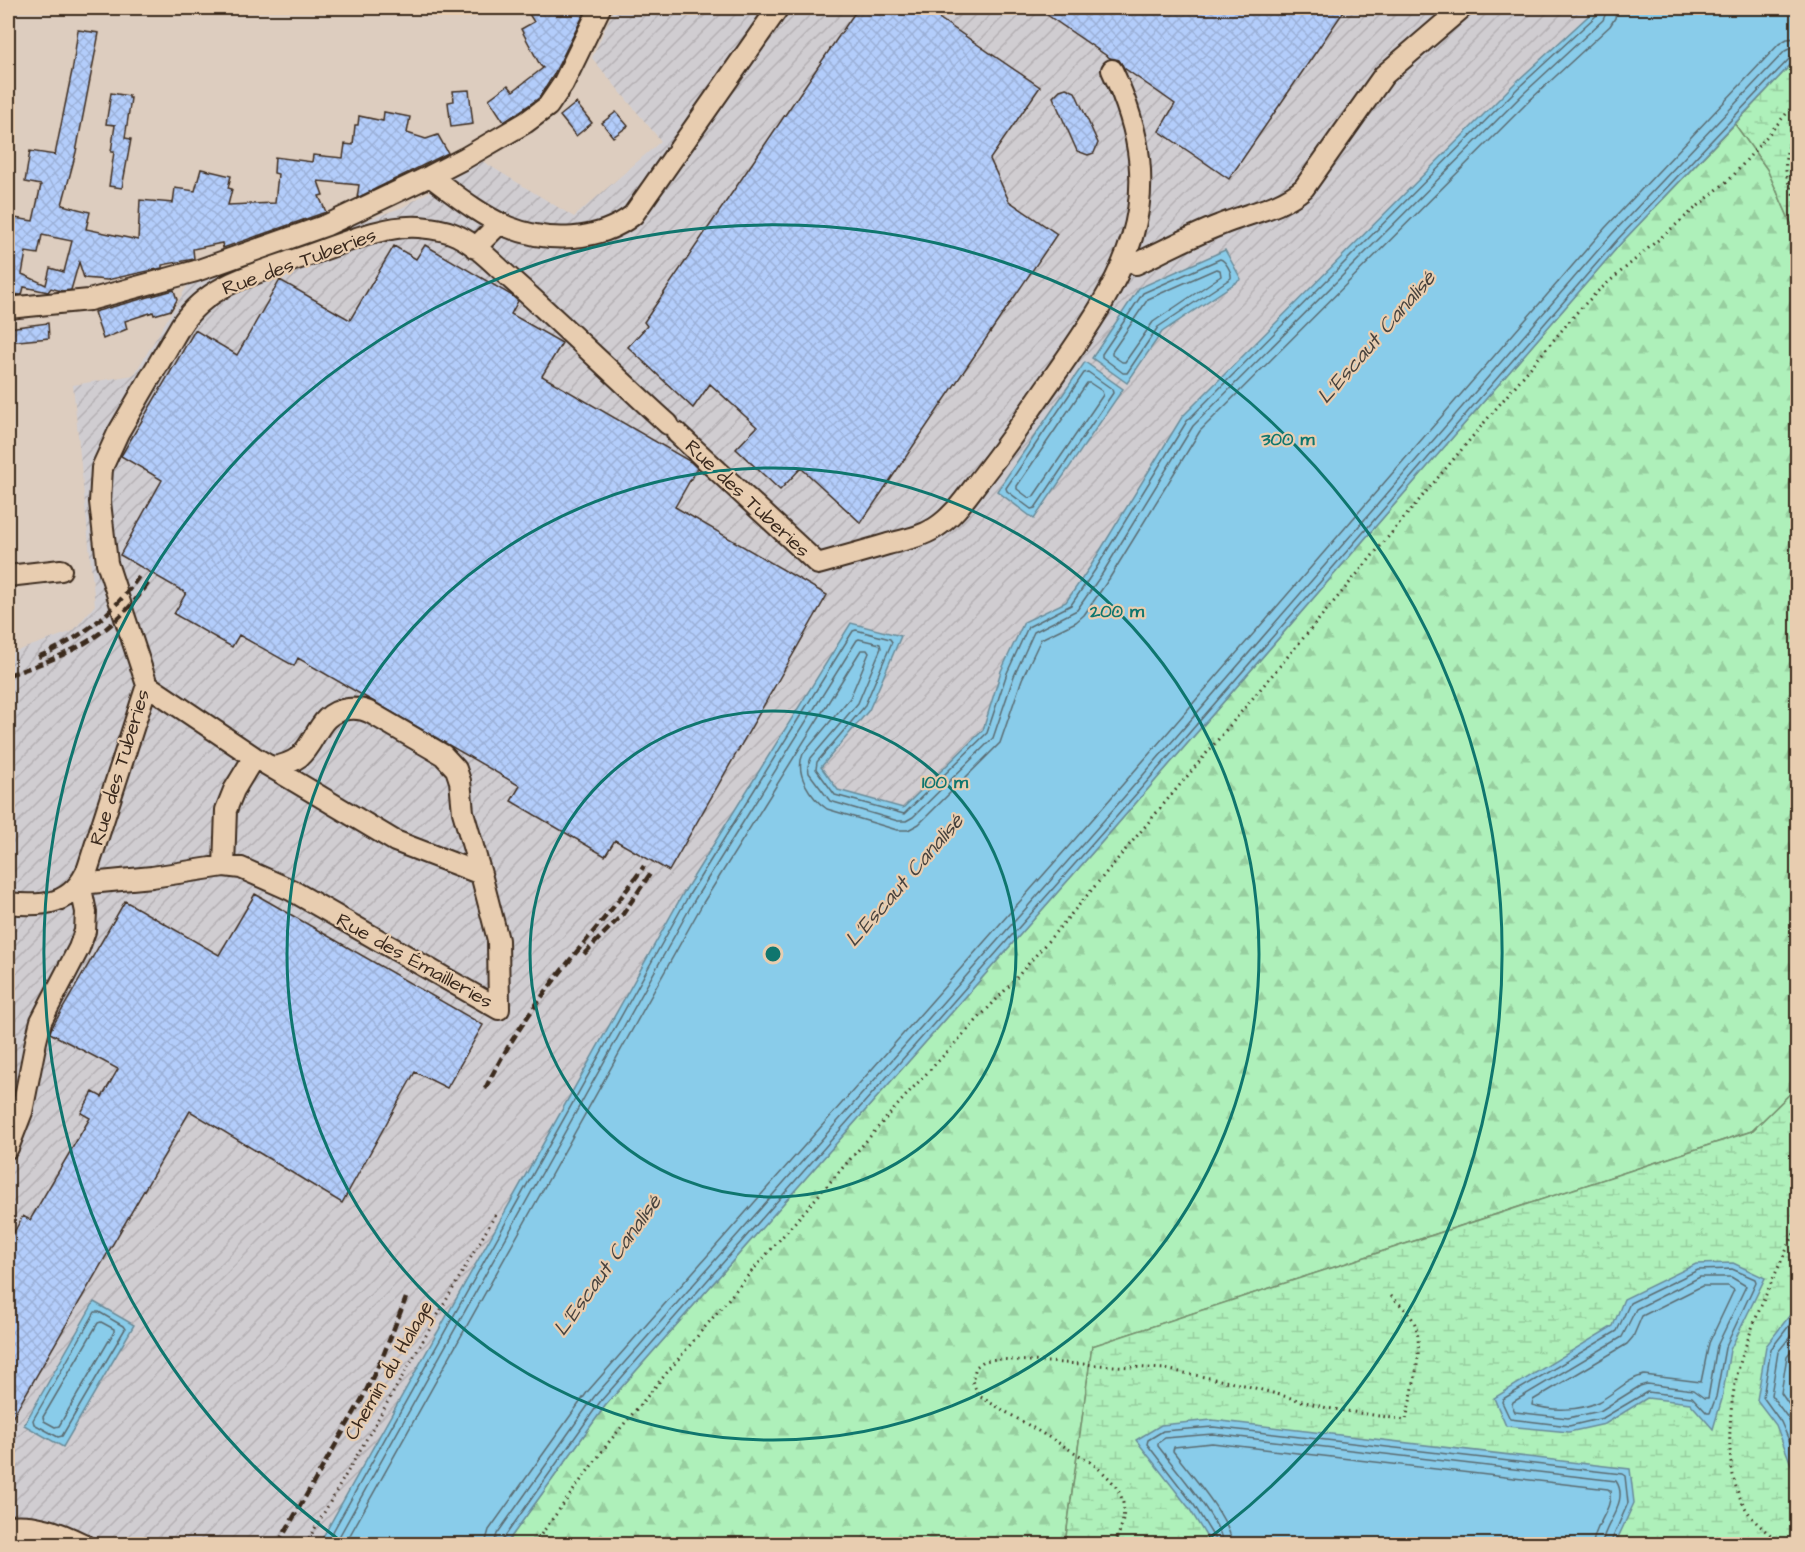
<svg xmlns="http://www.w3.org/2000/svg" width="1805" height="1552" viewBox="0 0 1805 1552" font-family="'Architects Daughter',sans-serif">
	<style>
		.industrial { fill: url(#industrial-furrows) }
		.forest { fill: url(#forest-firs); stroke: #748d6c; stroke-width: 1.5 }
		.wetland { fill: url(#wetland-marsh); stroke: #748d6c; stroke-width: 1.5 }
		.water { fill: #89ccea; stroke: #6a8b98; stroke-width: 1.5 }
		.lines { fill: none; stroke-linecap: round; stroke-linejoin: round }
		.shore { stroke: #5a6b70; stroke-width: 1.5 }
		.building { fill: url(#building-cross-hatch); stroke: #3b2a1e; stroke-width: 1.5; fill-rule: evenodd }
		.minor-casing { stroke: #3b2a1e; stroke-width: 24 }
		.path { stroke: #3b2a1e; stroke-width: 3; stroke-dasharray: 1.5 4.5; stroke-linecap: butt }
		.minor { stroke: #e8cdb0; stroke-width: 20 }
		.rail { stroke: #3b2a1e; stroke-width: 4.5; stroke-dasharray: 9 4.5; stroke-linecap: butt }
		.ring { fill: none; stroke: #0f766e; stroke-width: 3 }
		.labels { text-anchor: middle; stroke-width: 4.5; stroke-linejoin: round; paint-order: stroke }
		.street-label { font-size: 20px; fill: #3b2a1e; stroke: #e8cdb0 }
		.water-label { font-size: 21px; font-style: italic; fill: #47423d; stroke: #e8cdb0 }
		.centre { fill: #0f766e; stroke: #e8cdb0; stroke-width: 3 }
		.ring-label { font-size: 18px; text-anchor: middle; font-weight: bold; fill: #0f766e; stroke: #e8cdb0; stroke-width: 4.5; stroke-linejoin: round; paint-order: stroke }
	</style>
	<defs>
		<pattern id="industrial-furrows" width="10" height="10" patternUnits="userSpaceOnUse" patternTransform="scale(1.5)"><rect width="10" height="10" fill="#d0cdd1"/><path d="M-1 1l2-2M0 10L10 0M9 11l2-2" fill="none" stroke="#b4b0b3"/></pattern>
		<pattern id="forest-firs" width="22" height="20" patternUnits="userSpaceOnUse" patternTransform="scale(1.5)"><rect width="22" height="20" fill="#aef0ba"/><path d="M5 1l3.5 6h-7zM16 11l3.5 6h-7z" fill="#97ce9f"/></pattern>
		<pattern id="wetland-marsh" width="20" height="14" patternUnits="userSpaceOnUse" patternTransform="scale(1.5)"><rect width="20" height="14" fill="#aef0ba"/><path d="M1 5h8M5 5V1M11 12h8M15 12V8" fill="none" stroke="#97ce9f"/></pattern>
		<pattern id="building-cross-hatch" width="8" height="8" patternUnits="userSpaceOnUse" patternTransform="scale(1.5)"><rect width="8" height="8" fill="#b3cdfb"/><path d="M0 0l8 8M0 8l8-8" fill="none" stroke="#9bb0d7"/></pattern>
	</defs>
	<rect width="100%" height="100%" fill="#ddcdbf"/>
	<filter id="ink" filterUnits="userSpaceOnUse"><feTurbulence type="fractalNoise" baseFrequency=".0167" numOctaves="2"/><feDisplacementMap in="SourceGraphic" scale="12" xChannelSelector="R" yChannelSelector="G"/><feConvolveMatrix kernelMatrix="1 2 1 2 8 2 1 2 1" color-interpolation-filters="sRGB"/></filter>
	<g filter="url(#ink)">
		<!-- industrial -->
		<path class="industrial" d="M614 8H1597L1514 84 1090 567 1066 602 1024 622 1001 671 983 730 903 808 838 790 821 767 869 710 684 892 319 1544H8V654L73 631 95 605 73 385 134 375 189 283 403 207 482 161 574 217 661 141 592 58Z"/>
		<!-- forest -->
		<path class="forest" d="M1735 124 1767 169 1797 237V1087L1752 1131 1092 1346 1065 1544H506L605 1406 1115 827 1622 242Z"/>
		<!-- wetland -->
		<path class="wetland" d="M1797 58V237L1767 169 1735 124Z
			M1797 1087V1544H1065L1092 1346 1752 1131Z"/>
		<!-- water -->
		<path class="water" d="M1597 8H1797V58L1622 242 1115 827 605 1406 506 1544H319L684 892 851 623 901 636 869 710 821 767 838 790 903 808 983 730 1001 671 1024 622 1066 602 1090 567 1182 417 1514 84Z
			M1225 250 1241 279 1162 332 1127 383 1092 358 1139 288Z
			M1085 362 1123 389 1034 519 997 491Z
			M1733 1263 1765 1278 1730 1350 1722 1399 1713 1429 1690 1403 1647 1398 1605 1424 1569 1432 1506 1426 1494 1398 1613 1326 1624 1299 1696 1264Z
			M94 1302 134 1325 63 1447 24 1425Z
			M1797 1306V1480L1776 1425 1757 1400 1766 1346Z
			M1212 1420 1630 1469 1634 1503 1615 1544H1211L1189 1508 1136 1440 1161 1425Z"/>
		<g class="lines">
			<!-- shore -->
			<path class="shore" d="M1220 259C1225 260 1232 272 1231 278L1158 327 1127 373H1123L1102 357V354L1143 293Z
				M1216 269 1220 270 1221 276 1153 322 1125 362H1122L1112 355V352L1148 299Z
				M1088 372 1112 389 1113 393 1035 508 1031 509 1007 491 1006 488 1084 373Z
				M1087 383H1090L1102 391 1103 395 1033 497 1029 498 1017 489V486Z
				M1732 1269 1755 1279 1756 1282 1725 1348 1716 1397 1710 1413H1707L1692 1397 1647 1392 1603 1418 1569 1426 1510 1419 1502 1402 1503 1399 1617 1331 1630 1303 1698 1270Z
				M1700 1277H1731L1746 1286 1717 1346 1708 1398H1704L1693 1390 1647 1384 1640 1386 1600 1411 1568 1418 1515 1412 1512 1405 1513 1402 1622 1337 1636 1309Z
				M1702 1286H1728L1734 1290 1709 1343 1701 1382 1644 1375C1627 1379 1614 1394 1598 1402 1580 1411 1551 1411 1532 1405L1533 1400 1627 1344 1633 1337 1642 1316Z
				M95 1312H99L123 1326 125 1329 62 1436 58 1437 34 1424 33 1420Z
				M1798 1314 1771 1349 1763 1397 1781 1422 1798 1461
				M101 1322 114 1329V1332L59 1426 55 1427 44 1421 43 1417 98 1323Z
				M1798 1327 1778 1352 1771 1395 1788 1418 1798 1442
				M1798 1342 1787 1356 1781 1393 1798 1418
				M326 1544 689 895 853 631 856 630 890 639 892 642 864 707 817 762 816 769 835 795 904 814 987 733 1007 673 1028 627 1071 605 1095 570 1187 421 1518 88 1598 14 1600 8
				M335 1544 695 899 857 640 859 639 880 644 881 648 858 703 811 758 808 766 809 773 830 801 898 821H906L913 817 993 738 1014 676 1034 632 1077 610 1102 574 1193 426 1523 94 1603 20 1608 8
				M345 1544 703 903 861 650H867L869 653 850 698 803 754C794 774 811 798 827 809L897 830H908L919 824 1000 743 1022 679 1041 639 1076 622 1084 615 1109 579 1200 431 1530 100 1610 26 1615 18 1617 8
				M485 1544 489 1530 588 1391 1098 813 1605 228 1779 44 1787 39 1798 38
				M494 1544 497 1534 594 1397 1105 819 1612 234 1785 51 1791 48 1798 47
				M502 1544 503 1539 600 1402 1111 823 1618 239 1791 57 1798 54
				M1216 1544 1215 1539 1194 1505 1147 1444 1148 1440 1163 1431 1213 1427 1622 1474 1625 1476 1628 1503 1610 1544
				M1223 1544C1222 1522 1173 1466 1158 1446V1443L1165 1438 1213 1434 1616 1481C1630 1502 1604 1523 1602 1544
				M1232 1544C1231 1519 1189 1472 1173 1451L1174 1447 1212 1443 1608 1489 1610 1491C1613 1510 1594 1525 1593 1544"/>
		</g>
		<!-- building -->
		<path class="building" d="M539 8H587L553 76 539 98 504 122 489 99 508 85 513 91 543 68 540 65 521 29 534 22 529 14Z
			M858 8H924L1040 87 990 159 1009 201 1057 234 861 523 801 468 780 490 736 449 757 427 710 384 693 408 628 347 647 326 644 322Z
			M1037 8H1346L1229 179 1159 131 1175 104 1124 68 1119 60 1110 58Z
			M78 30 99 33 76 152 62 205 90 212 86 229 138 240 140 200 173 203 175 188 195 191 201 169 231 176 228 188 232 189 228 205 275 203 278 174 274 173 275 157 312 162 313 155 343 158 345 144 353 145 355 125H358L359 116 383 121 384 112 410 117 407 133 426 139 438 135 448 153 357 198 359 185 318 181 323 195 319 196 326 212 223 248 222 243 193 249 194 259 162 265V268L107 280 84 278 79 262 71 290 61 291 51 288 48 292 24 287 22 295 8 294V217L33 221 41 185 25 182 30 151 55 155 73 66ZM42 235 72 241 64 272 50 268 46 285 22 274 26 252 38 254Z
			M1066 88 1075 92 1098 143 1094 153 1088 155 1077 151 1053 97 1060 90Z
			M469 90 473 124 451 127 448 102 454 101 453 91Z
			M111 93 129 96V98H131L125 138 131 139 122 188 109 186 114 152H111L115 125 106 124Z
			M576 103 592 123 576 136 560 116Z
			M616 112 628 126 613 137 602 123Z
			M425 245 511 295 518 301 511 314 562 343 542 376 691 462 697 468 675 507 827 595 669 871 615 840 605 856 511 801 520 786 298 658 294 666 239 635 232 647 174 614 186 593 120 555 162 480 121 456 195 330 237 355 280 280 350 320 394 246 416 259Z
			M174 290 177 300 171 310 154 315 153 312 125 321 127 329 103 339 94 312Z
			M48 323 49 338 8 342V328Z
			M255 894 483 1025 447 1088 415 1072 342 1203 190 1111 8 1425V1243L23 1216 30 1220 90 1118 81 1113 93 1092 102 1097 118 1069 50 1033 51 1029 125 901 219 955Z"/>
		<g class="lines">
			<defs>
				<path id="minor" d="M430 176C454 194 481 216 508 227 548 243 599 242 633 215L778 8
					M475 248 500 223
					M1136 264C1163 251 1191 236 1220 225 1248 213 1280 209 1304 188L1384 75 1462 8
					M8 308 89 300 196 271 327 225 430 176 465 158 525 123 548 106 563 84 600 8
					M677 433 818 564C842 557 865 551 888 544 904 540 921 537 935 528 955 515 967 496 981 478 998 456 1014 435 1029 412 1110 294 1182 217 1112 70
					M8 576 61 570
					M272 767C281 766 291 763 299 757 317 742 318 712 348 709 356 708 364 709 371 713L443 755 456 769 460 781 463 812 481 874
					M224 866 226 810 234 790 254 757
					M80 884 152 877 224 866 241 868 291 890 499 1009 498 940 481 874 395 841 254 757 147 685
					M8 903C43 907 73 905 88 868L147 685 107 563 100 502 102 468 118 433 181 325C207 285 254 274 297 259 332 248 382 224 419 227 432 228 447 230 458 236 476 244 496 266 511 279 564 326 615 376 668 424
					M8 1148 22 1112 36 1041 41 1021 79 948 85 931 86 912 80 884
					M8 1526C36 1523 58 1532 83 1544"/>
			</defs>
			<!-- minor casing -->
			<use href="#minor" class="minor-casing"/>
			<!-- path -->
			<path class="path" d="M1798 131C1779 154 1784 179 1798 203
				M306 1544 497 1212
				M534 1544 609 1442 746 1278 910 1091 1011 984 1079 905 1578 311 1597 292 1732 177 1798 100
				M1114 1544C1134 1505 1122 1486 1089 1461L979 1396 972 1381 976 1367 984 1361 997 1359 1165 1369 1244 1385 1327 1408 1406 1420C1411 1393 1428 1340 1411 1317 1406 1309 1398 1303 1391 1296
				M1786 1544C1738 1520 1728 1478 1730 1428 1731 1405 1734 1383 1741 1360 1755 1314 1778 1269 1798 1225"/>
			<!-- minor -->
			<use href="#minor" class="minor"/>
			<!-- rail -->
			<path class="rail" d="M38 657C80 639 116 612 141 573
				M8 675C68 656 112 636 149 582
				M584 954 623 914 652 871
				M485 1089C510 1038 543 993 579 949 602 921 624 895 644 866
				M278 1544 362 1399 383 1356 406 1298"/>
		</g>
	</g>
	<!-- distance rings -->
	<g class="ring">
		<circle cx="773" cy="954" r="243"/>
		<circle cx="773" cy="954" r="486"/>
		<path d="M345 1544A729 729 0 1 1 1201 1544"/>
	</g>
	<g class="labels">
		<!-- street labels -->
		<g class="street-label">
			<text transform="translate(299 261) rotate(-20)" y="7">Rue des Tuberies</text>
			<text transform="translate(748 498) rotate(43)" y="7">Rue des Tuberies</text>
			<text transform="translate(119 767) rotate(-73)" y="7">Rue des Tuberies</text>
			<text transform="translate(415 960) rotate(29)" y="7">Rue des Émailleries</text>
			<text transform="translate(388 1370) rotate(-60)" y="7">Chemin du Halage</text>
		</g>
		<!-- water labels -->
		<g class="water-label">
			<text transform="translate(1376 337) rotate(-49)" y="7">L'Escaut Canalisé</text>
			<text transform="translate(904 880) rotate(-49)" y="7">L'Escaut Canalisé</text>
			<text transform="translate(607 1265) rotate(-54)" y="7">L'Escaut Canalisé</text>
		</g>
	</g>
	<circle cx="773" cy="954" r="9" class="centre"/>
	<g class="ring-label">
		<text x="1288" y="445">300 m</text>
		<text x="1117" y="617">200 m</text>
		<text x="945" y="788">100 m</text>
	</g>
	<!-- margin -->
	<rect width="1805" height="1552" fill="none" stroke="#e8cdb0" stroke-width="30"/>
	<rect x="15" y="15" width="1775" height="1522" fill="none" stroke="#3b2a1e" stroke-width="2" filter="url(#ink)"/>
</svg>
